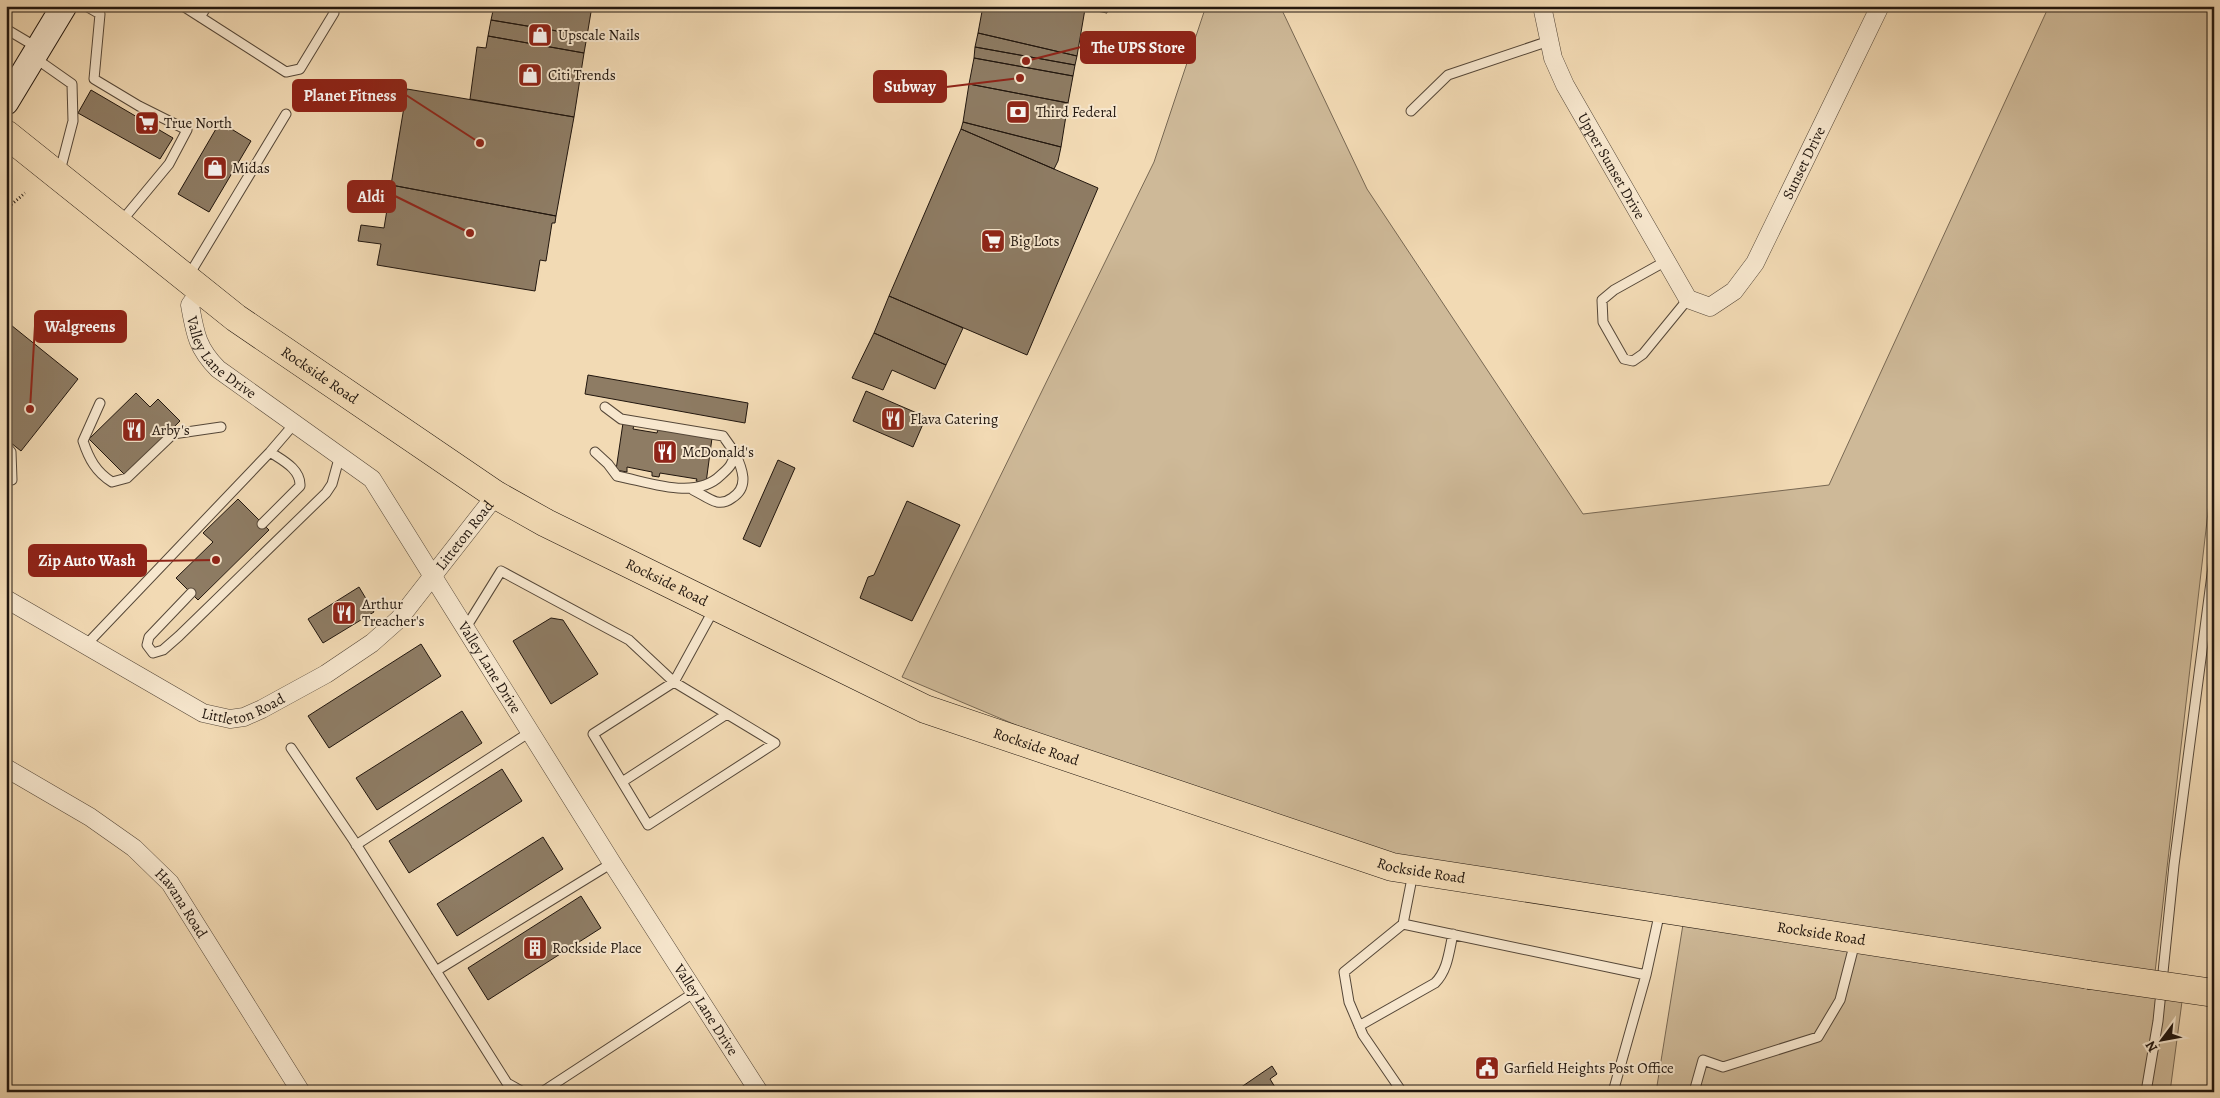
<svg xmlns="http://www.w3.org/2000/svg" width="2220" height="1098" viewBox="0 0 2220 1098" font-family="Alegreya,serif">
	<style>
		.green { fill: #ceb998; stroke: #786853 }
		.building { fill: #8e7c64; stroke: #21160e }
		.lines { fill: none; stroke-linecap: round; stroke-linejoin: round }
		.lane-casing { stroke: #554738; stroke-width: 11 }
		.street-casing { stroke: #554738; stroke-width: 19 }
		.secondary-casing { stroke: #21160e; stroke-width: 27 }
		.primary-casing { stroke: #21160e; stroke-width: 29 }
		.path { stroke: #21160e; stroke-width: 3; stroke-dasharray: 1 2.5; stroke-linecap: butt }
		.lane { stroke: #f7e7ce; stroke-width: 9 }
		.street { stroke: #f7e7ce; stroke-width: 18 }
		.secondary { stroke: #f7e7ce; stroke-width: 25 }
		.primary { stroke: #f2dab4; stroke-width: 28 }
		.primary-bridge-casing { stroke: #21160e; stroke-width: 29; stroke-linecap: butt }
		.primary-bridge { stroke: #f2dab4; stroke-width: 28 }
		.labels { text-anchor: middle; stroke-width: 4; stroke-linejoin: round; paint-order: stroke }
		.poi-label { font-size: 15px; fill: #21160e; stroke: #f7e7ce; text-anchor: start }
		.street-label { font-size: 15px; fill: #21160e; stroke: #f7e7ce }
		.leader { fill: none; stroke: #8f2418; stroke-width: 2 }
		.callout-dot { fill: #8f2418; stroke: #f7e7ce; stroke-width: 2 }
		.callout { fill: #8f2418; stroke: #8f2418; stroke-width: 2 }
		.callout-label { font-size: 16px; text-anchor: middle; font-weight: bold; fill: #fff }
	</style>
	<rect width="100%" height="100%" fill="#f2dab4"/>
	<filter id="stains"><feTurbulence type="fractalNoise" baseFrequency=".004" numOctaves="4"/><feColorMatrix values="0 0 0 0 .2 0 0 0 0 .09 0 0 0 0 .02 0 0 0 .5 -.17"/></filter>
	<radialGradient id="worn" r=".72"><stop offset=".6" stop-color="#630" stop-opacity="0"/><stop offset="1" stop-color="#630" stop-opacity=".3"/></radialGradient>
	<!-- green -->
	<path class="green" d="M1206 6H1280L1367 189 1583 514 1829 485 2049 6H2214V460L2154 981 2183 994 2170 1092H1656L1685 912 1392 867 1187 797 902 677 1154 162Z"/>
	<!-- building -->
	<path class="building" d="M494 6H592L587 36 491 20Z
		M983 6H1071L1085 9 1077 56 978 33Z
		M1071 6H1108L1107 13Z
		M491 20 587 36 584 53 488 36Z
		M978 33 1077 56 1075 65 975 47Z
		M488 36 584 53 574 117 470 99 477 47 486 48Z
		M975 47 1075 65 1073 76 974 58Z
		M974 58 1073 76 1068 103 969 84Z
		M969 84 1068 103 1061 147 963 122Z
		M407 89 574 117 556 216 391 185Z
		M91 90 173 138 160 159 78 113Z
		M220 122 251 141 209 212 178 194Z
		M963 122 1061 147 1058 161 1054 169 961 129Z
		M961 129 1098 188 1027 355 889 296Z
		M391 185 556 216 555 223H552L546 261 540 260 535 291 377 265 381 244 358 241 361 225 384 228Z
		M889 296 963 328 946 365 874 333Z
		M6 321 78 379 21 451 6 439Z
		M874 333 946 365 935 389 892 370 883 390 852 378Z
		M588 375 748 403 745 423 585 394Z
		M866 391 926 417 913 447 853 421Z
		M136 393 150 407 158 399 180 421 125 475 89 439Z
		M623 423 634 425 633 429 657 433 658 429 712 438 706 483 696 481 697 479 660 473 659 477 652 476V472L627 467V472L616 470Z
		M778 460 795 468 760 547 743 539Z
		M238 499 269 530 198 600 176 578 213 542 203 533Z
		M907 501 960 525 912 621 860 598 868 577 874 575Z
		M359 587 374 612 323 643 308 619Z
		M551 618 563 620 598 674 551 704 513 641Z
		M421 644 441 676 329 748 308 716Z
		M462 711 482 743 377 810 356 778Z
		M502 769 522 801 409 873 389 841Z
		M543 837 563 869 457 936 437 904Z
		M581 896 601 928 488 1000 468 968Z
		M1272 1066 1277 1074 1270 1079 1278 1092H1234Z"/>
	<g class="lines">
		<defs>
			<path id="lane" d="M86 6 100 14 94 79 139 106 187 130 169 164 120 223
				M183 6 286 72 300 69 334 13 332 6
				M200 17 207 6
				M6 29 38 48
				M35 58 72 84 73 121 60 171
				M1411 111 1448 75 1549 41
				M1666 261 1614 290 1602 300 1603 322 1624 359 1633 361 1643 354 1688 299
				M189 275 286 114
				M100 403 83 441C89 459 96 472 112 482L127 478 173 434 221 427
				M6 446 11 452 12 480
				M595 452 608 464 617 476C649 482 695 501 721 475 729 468 733 464 735 453L723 436 621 419 605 407
				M693 490C700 493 709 500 717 502 722 503 728 501 732 498 750 487 742 468 735 453
				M262 524 300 486C301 469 282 460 270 452
				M191 593 149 637 147 645 153 653 163 650 179 636 326 493 332 484 340 455
				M465 629 501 571 629 640 674 682 775 743 648 825 593 734 674 682 714 609
				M86 645 270 452 295 423
				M291 748 354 841 507 1083 523 1092
				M622 782 727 714
				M356 845 530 732
				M1413 873 1403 924 1646 975
				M436 971 612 863
				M1359 1026 1435 983C1448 970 1449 951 1453 934
				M542 1092 695 992
				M1402 1092 1363 1035 1349 1002 1344 972 1403 924
				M1613 1092 1646 975 1660 911
				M1694 1092 1703 1060 1723 1067 1818 1037 1840 1000 1855 942
				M2146 1092 2158 1021 2174 865 2214 559"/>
			<g id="street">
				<path id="s1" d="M1542 6 1553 58 1565 85 1688 299 1710 307 1734 291 1755 263 1880 6"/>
				<path id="s2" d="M200 291 190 305C195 333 197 348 218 369L372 479 612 863 759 1092"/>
				<path id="s3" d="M6 599 203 713 230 719 244 717 262 709 326 674 372 643 399 619 496 495"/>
				<path id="s4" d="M6 768 90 817 134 848 170 883 301 1092"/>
			</g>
			<path id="secondary" d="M6 102 64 6"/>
			<g id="primary">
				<path id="s5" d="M6 134 236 318 496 495 546 523 925 709 1392 867 2089 975"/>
			</g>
		</defs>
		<!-- lane casing -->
		<use href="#lane" class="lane-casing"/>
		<!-- street casing -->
		<use href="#street" class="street-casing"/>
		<!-- secondary casing -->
		<use href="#secondary" class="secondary-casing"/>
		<!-- primary casing -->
		<use href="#primary" class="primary-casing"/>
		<!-- path -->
		<path class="path" d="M6 209 25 193"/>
		<!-- lane -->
		<use href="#lane" class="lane"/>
		<!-- street -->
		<use href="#street" class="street"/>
		<!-- secondary -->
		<use href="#secondary" class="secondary"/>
		<!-- primary -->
		<use href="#primary" class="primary"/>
		<defs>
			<path id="primary-bridge" d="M2089 975 2214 993"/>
		</defs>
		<!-- primary-bridge casing -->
		<use href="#primary-bridge" class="primary-bridge-casing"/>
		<!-- primary-bridge -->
		<use href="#primary-bridge" class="primary-bridge"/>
	</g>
	<!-- icons -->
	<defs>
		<symbol id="shop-square" viewBox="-11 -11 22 22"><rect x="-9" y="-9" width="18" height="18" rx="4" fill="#8f2418" stroke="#f7e7ce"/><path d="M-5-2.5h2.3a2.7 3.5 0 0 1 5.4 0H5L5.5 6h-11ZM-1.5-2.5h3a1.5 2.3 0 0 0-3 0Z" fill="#fff"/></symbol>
		<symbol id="bank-square" viewBox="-11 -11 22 22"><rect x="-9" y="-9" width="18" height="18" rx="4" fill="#8f2418" stroke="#f7e7ce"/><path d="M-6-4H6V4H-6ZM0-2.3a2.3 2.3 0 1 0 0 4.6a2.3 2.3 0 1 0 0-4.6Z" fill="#fff"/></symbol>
		<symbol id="supermarket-square" viewBox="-11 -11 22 22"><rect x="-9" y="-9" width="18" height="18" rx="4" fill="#8f2418" stroke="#f7e7ce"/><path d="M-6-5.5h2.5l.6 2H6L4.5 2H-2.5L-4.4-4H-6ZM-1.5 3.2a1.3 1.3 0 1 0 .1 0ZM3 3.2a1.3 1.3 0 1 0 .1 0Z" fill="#fff"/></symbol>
		<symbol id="restaurant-square" viewBox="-11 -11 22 22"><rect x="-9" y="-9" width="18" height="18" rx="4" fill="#8f2418" stroke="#f7e7ce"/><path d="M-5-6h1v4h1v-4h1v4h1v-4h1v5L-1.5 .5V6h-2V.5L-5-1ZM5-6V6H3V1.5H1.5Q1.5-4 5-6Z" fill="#fff"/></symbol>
		<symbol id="building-square" viewBox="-11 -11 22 22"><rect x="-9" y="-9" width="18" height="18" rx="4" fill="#8f2418" stroke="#f7e7ce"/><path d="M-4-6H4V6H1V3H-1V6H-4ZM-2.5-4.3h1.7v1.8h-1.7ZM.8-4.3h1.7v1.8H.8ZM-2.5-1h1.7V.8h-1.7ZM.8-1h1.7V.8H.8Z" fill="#fff"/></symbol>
		<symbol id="civic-square" viewBox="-11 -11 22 22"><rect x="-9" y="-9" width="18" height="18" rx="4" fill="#8f2418" stroke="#f7e7ce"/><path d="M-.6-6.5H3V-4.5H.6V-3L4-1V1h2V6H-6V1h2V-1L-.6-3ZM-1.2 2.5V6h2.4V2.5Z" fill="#fff"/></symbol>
	</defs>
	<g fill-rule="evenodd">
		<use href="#shop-square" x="526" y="21" width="28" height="28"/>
		<use href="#shop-square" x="516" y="61" width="28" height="28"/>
		<use href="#bank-square" x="1004" y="98" width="28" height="28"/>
		<use href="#supermarket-square" x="133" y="109" width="28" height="28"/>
		<use href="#shop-square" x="201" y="154" width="28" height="28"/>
		<use href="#supermarket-square" x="979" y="227" width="28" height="28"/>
		<use href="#restaurant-square" x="879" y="405" width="28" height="28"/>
		<use href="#restaurant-square" x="120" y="416" width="28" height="28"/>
		<use href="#restaurant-square" x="651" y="438" width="28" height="28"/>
		<use href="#restaurant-square" x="330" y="599" width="28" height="28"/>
		<use href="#building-square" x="521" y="934" width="28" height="28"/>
		<use href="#civic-square" x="1473" y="1054" width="28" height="28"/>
	</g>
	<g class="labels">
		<!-- poi labels -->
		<g class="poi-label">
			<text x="558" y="40">Upscale Nails</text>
			<text x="548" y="80">Citi Trends</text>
			<text x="1036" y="117">Third Federal</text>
			<text x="164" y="128">True North</text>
			<text x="232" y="173">Midas</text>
			<text x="1010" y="246">Big Lots</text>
			<text x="910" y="424">Flava Catering</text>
			<text x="152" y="435">Arby's</text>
			<text x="682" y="457">McDonald's</text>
			<text x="362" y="609">Arthur<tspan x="362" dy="17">Treacher's</tspan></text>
			<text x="552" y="953">Rockside Place</text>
			<text x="1504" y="1073">Garfield Heights Post Office</text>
		</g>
		<!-- street labels -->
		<g class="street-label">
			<text dy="5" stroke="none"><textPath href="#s1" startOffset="528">Sunset Drive</textPath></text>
			<text dy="5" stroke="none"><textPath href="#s1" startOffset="176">Upper Sunset Drive</textPath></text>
			<text dy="5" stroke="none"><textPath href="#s2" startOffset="81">Valley Lane Drive</textPath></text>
			<text dy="5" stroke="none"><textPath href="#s5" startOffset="396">Rockside Road</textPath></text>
			<text dy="5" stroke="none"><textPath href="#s3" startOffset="560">Litteton Road</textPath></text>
			<text dy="5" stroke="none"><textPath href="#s5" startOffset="801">Rockside Road</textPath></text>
			<text dy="5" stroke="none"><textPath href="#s2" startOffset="500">Valley Lane Drive</textPath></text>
			<text dy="5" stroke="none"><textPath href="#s3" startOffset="270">Littleton Road</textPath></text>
			<text dy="5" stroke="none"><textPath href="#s5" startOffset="1206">Rockside Road</textPath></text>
			<text dy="5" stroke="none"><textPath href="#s5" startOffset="1611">Rockside Road</textPath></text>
			<text dy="5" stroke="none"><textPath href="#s4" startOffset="224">Havana Road</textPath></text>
			<text dy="5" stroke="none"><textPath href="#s5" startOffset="2016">Rockside Road</textPath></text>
			<text dy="5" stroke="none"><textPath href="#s2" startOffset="905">Valley Lane Drive</textPath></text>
		</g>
	</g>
	<!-- callouts -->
	<path class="leader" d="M1026 61L1081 47M1020 78L946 87M480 143L406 95M470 233L395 196M30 409L35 326M216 560L146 561"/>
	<g class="callout-dot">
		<circle cx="1026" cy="61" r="5"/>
		<circle cx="1020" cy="78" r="5"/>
		<circle cx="480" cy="143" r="5"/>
		<circle cx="470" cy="233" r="5"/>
		<circle cx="30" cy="409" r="5"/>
		<circle cx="216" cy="560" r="5"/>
	</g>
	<g class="callout">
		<rect x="1081" y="32" width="114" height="31" rx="5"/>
		<rect x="874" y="71" width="72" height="31" rx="5"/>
		<rect x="293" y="80" width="113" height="31" rx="5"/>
		<rect x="348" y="181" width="47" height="31" rx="5"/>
		<rect x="35" y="311" width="91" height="31" rx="5"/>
		<rect x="29" y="545" width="117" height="31" rx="5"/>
	</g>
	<g class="callout-label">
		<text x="1138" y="53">The UPS Store</text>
		<text x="910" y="92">Subway</text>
		<text x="350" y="101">Planet Fitness</text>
		<text x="371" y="202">Aldi</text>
		<text x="80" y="332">Walgreens</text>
		<text x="87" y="566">Zip Auto Wash</text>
	</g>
	<!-- margin -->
	<rect width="2220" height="1098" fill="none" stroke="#f2dab4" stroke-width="25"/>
	<rect x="8" y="8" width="2205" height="1083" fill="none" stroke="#21160e" stroke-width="2.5"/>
	<rect x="12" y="12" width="2195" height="1073" fill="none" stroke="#21160e"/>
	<!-- north arrow -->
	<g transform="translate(2162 1040) rotate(238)" stroke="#f7e7ce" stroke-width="4" paint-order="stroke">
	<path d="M0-4L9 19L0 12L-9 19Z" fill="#21160e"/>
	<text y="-8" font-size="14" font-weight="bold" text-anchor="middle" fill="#21160e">N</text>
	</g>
	<rect width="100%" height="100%" filter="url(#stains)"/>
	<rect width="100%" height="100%" fill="url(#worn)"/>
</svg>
